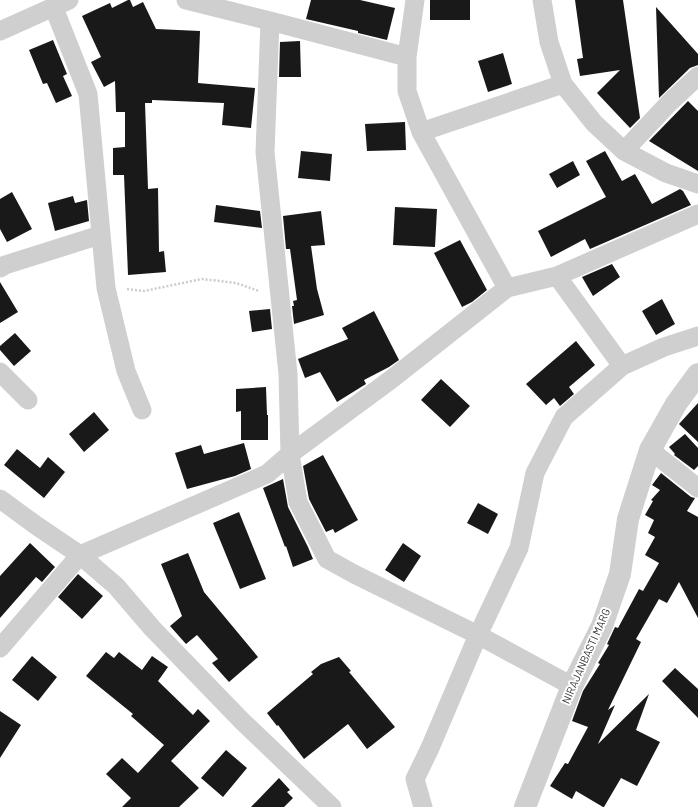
<svg xmlns="http://www.w3.org/2000/svg" width="698" height="807" viewBox="0 0 698 807" font-family="Barlow,sans-serif">
	<style>
		.building { fill: #191919 }
		.lines { fill: none; stroke-linecap: round; stroke-linejoin: round }
		.path { stroke: #ccc; stroke-width: 2.5; stroke-dasharray: 2 2; stroke-linecap: butt }
		.minor { stroke: #cfcfcf; stroke-width: 19 }
		.tertiary { stroke: #cfcfcf; stroke-width: 22 }
		.labels { text-anchor: middle; stroke-width: 4; stroke-linejoin: round; paint-order: stroke }
		.street-label { font-size: 11px; fill: #323232; stroke: #fff }
	</style>
	<rect width="100%" height="100%" fill="#fff"/>
	<!-- building -->
	<path class="building" d="M128 0H130L133 7 143 2 156 29 200 31 198 83 255 88 251 128 222 125 224 103 152 100V103H145L148 189 158 188 159 252 164 251 166 272 128 275 124 175H113V148L125 147V112H116L115 81 104 87 91 62 101 57 82 16 110 3 112 8Z
		M311 0H360L395 8 387 40 358 33V31L306 19Z
		M430 0H470V20H430Z
		M575 0H623L640 118 630 128 597 93 620 70 580 76 577 59 583 58Z
		M656 7 698 54V65L690 68 659 98Z
		M53 40 67 74 63 76 72 96 56 103 47 83 43 84 29 50Z
		M300 41 301 77H279L280 42Z
		M503 53 512 84 488 92 478 61Z
		M688 101 698 111V171L649 141Z
		M405 122 406 150 367 151 365 124Z
		M301 151 332 154 330 181 298 178Z
		M605 151 622 181 635 174 652 204 680 189 683 191 691 205 590 249 585 239 551 257 538 231 606 197 586 161Z
		M573 161 580 175 557 188 549 174Z
		M12 192 32 229 7 242 0 229V199Z
		M73 196 75 203 87 200 89 221 55 231 48 203Z
		M216 205 260 211 262 228 214 222Z
		M395 207 437 209 435 247 393 245Z
		M321 211 325 245 311 246 317 289 324 315 294 324 292 306H294L293 301 297 300 290 249H286L283 216Z
		M460 240 487 290 472 302 462 307 434 253Z
		M612 264 620 277 593 296 582 277Z
		M0 282 18 312 0 323Z
		M662 299 675 324 656 335 642 311Z
		M270 309 272 329 252 332 249 311Z
		M374 311 399 360 389 367 364 380 366 384 337 402 320 372 305 378 298 359 348 339 342 328Z
		M15 333 31 351 14 366 0 350V346Z
		M576 341 595 365 569 387 574 394 560 406 554 398 546 405 526 384Z
		M441 379 470 406 450 427 421 400Z
		M266 387 267 415H268V440H241V411L236 412V389Z
		M698 403V442L679 424Z
		M94 412 109 430 84 452 69 434Z
		M685 434 698 448V466L694 470 674 455 675 454 669 447Z
		M244 443 251 469 235 476 187 489 175 453 201 445 204 454Z
		M17 449 40 468 48 457 65 472 44 498 4 465Z
		M323 455 358 520 335 533 333 529 326 532 309 499 303 466Z
		M661 473 691 497 695 498 687 511 698 517V618L679 582 667 603 659 599 636 639 641 642 608 710 615 705 598 744 649 694 636 730 660 742 637 786 621 778 604 807H603L576 791 572 799 550 786 565 763 568 764 588 727 572 721 583 691 600 664 598 663 609 645 607 644 615 627 618 628 639 589 643 591 659 563 645 555 655 537 648 533 654 520 645 515 653 501 651 500 660 490 652 485Z
		M283 479 288 507 308 547 313 559 293 567 286 546 285 547 263 488Z
		M478 503 498 514 488 534 467 523Z
		M239 512 266 579 240 589 213 523Z
		M30 543 55 567 42 582 36 577 0 618V576Z
		M403 543 421 556 404 582 385 570Z
		M188 553 204 592 258 657 229 682 212 663 218 659 197 635 186 644 170 626 182 616 161 564Z
		M78 574 103 596 82 619 58 597Z
		M106 652 114 658 119 652 142 670 152 656 168 667 158 681 193 715 198 709 210 721 171 761 199 788 179 807H122L131 798 106 774 122 758 138 773 164 745 131 716 133 714 86 676Z
		M32 656 57 677 38 701 12 680Z
		M339 657 351 671 349 672 395 727 367 749 348 724 304 759 278 725 277 726 267 713 313 674 311 672 321 664Z
		M675 668 698 689V718L662 681Z
		M0 711 21 725 0 758Z
		M226 750 247 768 223 797 201 778Z
		M279 778 290 790 287 792 293 798 284 807H251Z"/>
	<g class="lines">
		<!-- path -->
		<path class="path" d="M127 289 144 291 202 279 236 283 259 291"/>
		<!-- minor -->
		<path class="minor" d="M186 0 270 21
			M415 0 407 57V91L421 132 507 288
			M542 0 549 42 563 84 594 123 624 151 666 173 698 184
			M54 8 88 94 106 288 126 371 142 410
			M0 31 69 0
			M407 57 270 21 265 152 288 374 290 454 298 502 327 559 354 574 478 635 572 686
			M421 132 563 84
			M624 151 669 103 698 76
			M0 268 5 265 100 235
			M557 276 622 366 664 347 698 336
			M0 372 28 400
			M650 450 698 488
			M0 499 37 526 80 555 116 586 152 628 242 721 332 807
			M0 648 80 555 267 474 290 454 393 378 507 288 557 276 698 214
			M423 807 415 779 430 748 478 635 519 548 535 473 564 417 622 366"/>
		<!-- tertiary -->
		<path class="tertiary" d="M525 807 572 686 602 626 620 574 628 519 650 450 676 404 698 374"/>
	</g>
	<g class="labels">
		<!-- street labels -->
		<g class="street-label">
			<text transform="translate(586 656) rotate(-66)" y="4">NIRAJANBASTI MARG</text>
		</g>
	</g>
</svg>
